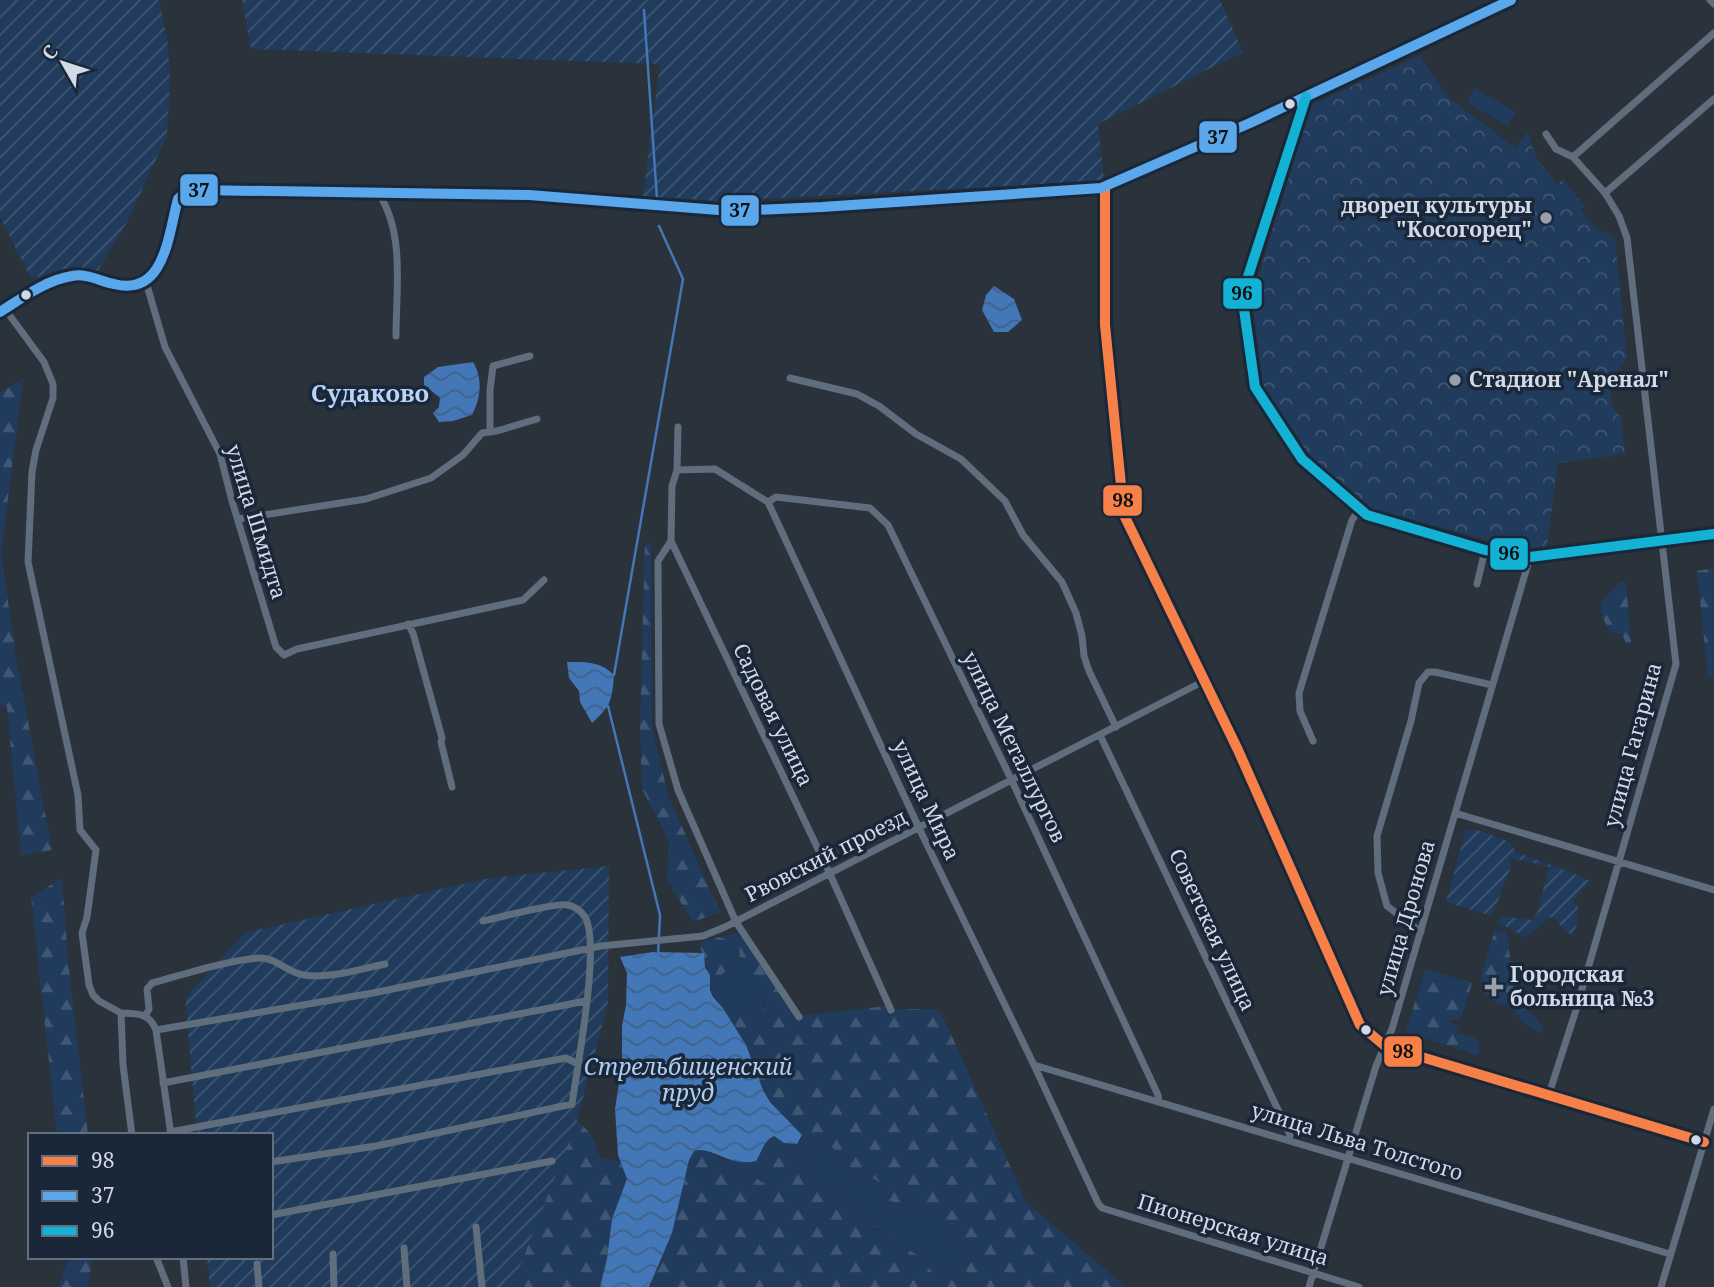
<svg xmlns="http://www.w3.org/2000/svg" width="1714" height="1287" viewBox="0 0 1714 1287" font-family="'Noto Serif',serif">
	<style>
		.grass { fill: #203b5c }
		.forest { fill: url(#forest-firs) }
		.park { fill: url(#park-crowns) }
		.garden { fill: url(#garden-furrows) }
		.water { fill: url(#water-waves) }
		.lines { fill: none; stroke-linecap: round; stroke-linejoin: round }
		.stream { stroke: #4377b7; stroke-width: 2.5 }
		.minor { stroke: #606d7c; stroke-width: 7 }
		.bus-1-casing { stroke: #192738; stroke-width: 16 }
		.bus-2-casing { stroke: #192738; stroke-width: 16 }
		.bus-3-casing { stroke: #192738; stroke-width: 16 }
		.bus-1 { stroke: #f78048; stroke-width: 10 }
		.bus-2 { stroke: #5aa8eb; stroke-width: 10 }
		.bus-3 { stroke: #13b2d5; stroke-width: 10 }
		.bus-dot { fill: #d1dae6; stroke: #192738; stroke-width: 2.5 }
		.poi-dot { fill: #979faa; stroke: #192738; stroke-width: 2.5 }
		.labels { text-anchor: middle; stroke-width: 7; stroke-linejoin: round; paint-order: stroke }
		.poi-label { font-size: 21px; font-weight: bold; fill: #d1dae6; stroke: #192738; text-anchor: start }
		.street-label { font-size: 21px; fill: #d1dae6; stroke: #192738 }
		.water-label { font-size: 23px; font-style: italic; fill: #b0cdf2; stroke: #192738 }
		.quarter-label { font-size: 24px; font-weight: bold; fill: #b7d4f9; stroke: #192738 }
		.line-badge { stroke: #192738; stroke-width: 2.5 }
		.pale-badge-label { font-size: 19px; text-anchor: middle; font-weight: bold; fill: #111 }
	</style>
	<defs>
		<pattern id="forest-firs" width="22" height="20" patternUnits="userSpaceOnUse" patternTransform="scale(1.75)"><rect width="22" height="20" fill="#203b5c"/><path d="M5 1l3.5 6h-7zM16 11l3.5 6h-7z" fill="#3f5773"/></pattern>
		<pattern id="park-crowns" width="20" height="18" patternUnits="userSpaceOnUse" patternTransform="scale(1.75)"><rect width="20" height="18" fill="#203b5c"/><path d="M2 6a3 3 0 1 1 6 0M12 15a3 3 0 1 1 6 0" fill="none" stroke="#3f5773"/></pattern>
		<pattern id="garden-furrows" width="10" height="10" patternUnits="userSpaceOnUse" patternTransform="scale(1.75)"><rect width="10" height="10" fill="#203b5c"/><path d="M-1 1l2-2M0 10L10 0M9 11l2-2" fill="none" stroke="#3f5773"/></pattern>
		<pattern id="water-waves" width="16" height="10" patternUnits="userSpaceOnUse" patternTransform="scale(1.75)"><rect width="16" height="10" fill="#4377b7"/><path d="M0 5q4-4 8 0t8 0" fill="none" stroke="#416189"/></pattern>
	</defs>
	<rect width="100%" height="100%" fill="#2a323c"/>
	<!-- grass -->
	<path class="grass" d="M1475 88 1516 113 1507 126 1467 102Z
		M739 932 754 989 763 993 766 999 762 1013 757 1016 729 1011 727 1013C716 996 709 998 710 975L716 977 725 939 720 937Z
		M802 1135 830 1145 855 1172 870 1177 881 1183 885 1189 883 1194C890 1203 896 1203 906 1207 947 1223 964 1233 967 1280L961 1283 933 1273 923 1259 878 1229H869C867 1205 838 1203 824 1189 808 1175 799 1156 780 1145L766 1170 768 1181 763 1183 756 1178 750 1181C727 1177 713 1165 698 1149L705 1150 724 1160 759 1157 763 1145 771 1137 801 1140Z"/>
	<!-- forest -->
	<path class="forest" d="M23 379 1 554 17 663 52 850 21 855 7 707 0 706V392Z
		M645 542 651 543 652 727 668 795 720 912 693 922 667 880 669 841 642 789 640 726Z
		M1714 568V680L1708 676 1697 571Z
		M1620 582H1626L1631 642 1627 646 1622 634 1610 632C1594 601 1599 605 1620 582Z
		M62 878 68 961 88 1135H57L31 897Z
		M1495 930 1507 933 1510 959 1523 967 1527 974 1521 1006 1537 1018 1543 1029 1540 1033 1523 1022 1513 1008 1498 1003 1484 994 1481 976Z
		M742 936 796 1016 887 1006 895 1009H936L942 1014 1026 1202 1126 1287H649L672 1233 689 1160 694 1151 698 1149C713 1165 727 1177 750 1181L756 1178 763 1183 768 1181 764 1161 769 1148 780 1145C798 1156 808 1175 824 1189 838 1203 866 1205 869 1229L881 1231 923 1259 933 1273 960 1283 967 1280C965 1237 951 1227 913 1209 905 1205 895 1204 887 1199L883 1194 885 1189 881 1183 870 1177 855 1172 830 1145 802 1135 770 1102 763 1090 746 1045 727 1013 731 1010 757 1016 762 1013C765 1008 767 1002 765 996 762 991 755 991 751 986 740 975 739 952 739 937Z
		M720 937 725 939C729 950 730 959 729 970L716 977 710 975 699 944 703 941Z
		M1425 969 1472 983 1461 1018 1448 1021 1459 1029 1455 1032 1477 1038 1480 1046 1478 1055 1406 1032Z
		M568 1112C579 1123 598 1136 597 1152L602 1158 620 1161 626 1173V1185L612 1219 607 1259 600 1287H509Z
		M69 1257H92L88 1287H58Z"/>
	<!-- park -->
	<path class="park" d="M1419 56 1450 99 1516 148 1528 132 1537 159 1557 184 1563 180 1585 206 1580 210 1592 224 1615 239 1627 358 1609 383 1612 405 1621 418 1625 454 1558 463 1547 546 1523 549 1365 507 1307 453 1263 387 1252 298 1311 105Z"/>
	<!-- garden -->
	<path class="garden" d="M0 0H159L168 45 170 81 167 136 127 222 98 271 71 267 31 279 0 217Z
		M242 0H1220L1243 52 1098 124 1104 181 719 201 643 196 660 64 251 49Z
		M1466 829 1481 831 1510 842 1516 852 1573 873 1590 881 1572 902 1578 906 1577 923 1573 936 1564 930 1556 919 1549 917 1526 938 1496 921 1502 916 1532 920 1537 913 1549 867 1511 858 1510 869 1492 916 1446 902Z
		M609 866 608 1003 576 1124 512 1287H210L207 1257H271V1135H197L185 998 244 933 490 878Z"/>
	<!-- water -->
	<path class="water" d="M994 286 1014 299 1022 320 1008 332H994L982 310 986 295Z
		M473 362C483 378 481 398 472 415L453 421 439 422 433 413 439 407 440 398 424 385V377L438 367Z
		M567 662C586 662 600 661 614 675 612 700 611 706 592 723L580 702 579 691 569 678Z
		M653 952 704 953 705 967 710 975V990L713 997 723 1008 746 1045 763 1090 770 1102 802 1135 797 1144 784 1143 774 1136C763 1141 762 1152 756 1161 730 1168 711 1145 694 1151L689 1160 672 1233 649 1287H600L607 1259 612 1219 627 1179 618 1155 615 1109 622 1064V1026L626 1005 627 973 620 957Z"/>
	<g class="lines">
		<!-- stream -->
		<path class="stream" d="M644 10 657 199
			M614 675 683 279 659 226
			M608 706 660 915 658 955"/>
		<!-- minor -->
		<path class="minor" d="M1710 0 1714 4
			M1306 97 1242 295 1255 387 1302 459 1367 515 1485 550 1530 557 1714 534
			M1546 134 1556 149 1573 157 1605 193 1619 216 1627 238 1676 664 1576 1010 1549 1094
			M1573 157 1714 33
			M1105 187V325L1124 515 1238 750 1360 1025 1385 1046 1704 1142
			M1605 193 1714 99
			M379 194C405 234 396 290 396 336
			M146 282 165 347 220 454 232 501 276 647 284 655 297 649 523 600 544 580
			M5 309 44 362 53 384V398L36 450 32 472 28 562 78 795 80 830 96 850 87 917 82 933 89 985 93 995 99 1001 121 1013 123 1065 132 1135
			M0 312C22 298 46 280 72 276 87 273 99 281 114 284 165 297 168 235 178 199L186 191 197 190 529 195 731 211 822 207 1101 188 1250 123 1511 0
			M790 378 857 394 879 406 916 434 961 459 1005 501 1023 535 1062 582 1076 613 1082 636 1084 656 1089 671 1116 727
			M678 427 677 470 672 486 671 541 829 872 891 1010
			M490 431V390L493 366 530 356
			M677 470 715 469 768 502 919 828 1034 1065 1098 1203 1102 1208 1359 1287
			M768 502 776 497 870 508 888 525 1012 781 1158 1095 1159 1102
			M238 519 366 499 431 478 463 455 482 433 497 431 537 419
			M671 541 658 561 659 724 678 790 736 922 799 1017
			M1477 584 1485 550
			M408 624 413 633 442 738 441 742 452 787
			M1100 735 1290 1135 1289 1140
			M1313 741 1300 711 1299 693 1352 520 1359 510
			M1455 813 1714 890
			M1421 932 1387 906 1378 873 1377 836 1411 721 1419 683 1428 672H1435L1492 685
			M121 1013C137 1014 149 1012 156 1030L171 1135
			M146 1015 149 1009 147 989 152 983C182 975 228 960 259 958 276 957 287 973 304 975 330 979 359 969 385 964
			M156 1030 373 993 601 946 703 936 725 927 1204 681
			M1034 1065 1670 1254
			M163 1083 586 1001
			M170 1132 566 1058 578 1064
			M271 1162 376 1146 572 1104C577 1068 601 944 585 917 581 911 574 906 567 905 558 902 497 918 483 921
			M271 1215 552 1161
			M476 1227 482 1287
			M404 1248 407 1287
			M333 1254 334 1287
			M156 1257 168 1287
			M183 1257 186 1287
			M257 1264 259 1287
			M1309 1287 1376 1066 1392 1029 1530 557
			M1661 1287 1714 1109"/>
		<defs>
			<path id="bus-1" d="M1105 187V325L1124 515 1238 750 1360 1025 1385 1046 1704 1142"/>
			<path id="bus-2" d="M0 312C22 298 46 280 72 276 87 273 99 281 114 284 165 297 168 235 178 199L186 191 197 190 529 195 731 211 822 207 1101 188 1250 123 1511 0"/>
			<path id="bus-3" d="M1306 97 1242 295 1255 387 1302 459 1367 515 1485 550 1530 557 1714 534"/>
		</defs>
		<!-- bus-1 casing -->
		<use href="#bus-1" class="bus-1-casing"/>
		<!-- bus-2 casing -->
		<use href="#bus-2" class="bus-2-casing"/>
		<!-- bus-3 casing -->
		<use href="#bus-3" class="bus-3-casing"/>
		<!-- bus-1 -->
		<use href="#bus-1" class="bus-1"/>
		<!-- bus-2 -->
		<use href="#bus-2" class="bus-2"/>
		<!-- bus-3 -->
		<use href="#bus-3" class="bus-3"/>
	</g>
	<!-- markers -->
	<g class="bus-dot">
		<circle cx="1290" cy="104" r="6"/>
		<circle cx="26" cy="295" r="6"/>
		<circle cx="1366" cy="1030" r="6"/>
		<circle cx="1696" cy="1140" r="6"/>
	</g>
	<g class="poi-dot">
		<circle cx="1546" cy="218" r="7"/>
		<circle cx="1455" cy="380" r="7"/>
		<path d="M1490.5 976.5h7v7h7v7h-7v7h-7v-7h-7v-7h7z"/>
	</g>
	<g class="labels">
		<!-- poi labels -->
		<g class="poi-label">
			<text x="1532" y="213" text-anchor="end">дворец культуры<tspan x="1532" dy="24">"Косогорец"</tspan></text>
			<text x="1469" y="387">Стадион "Аренал"</text>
			<text x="1510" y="982">Городская<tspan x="1510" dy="24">больница №3</tspan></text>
		</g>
		<!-- street labels -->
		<g class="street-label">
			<text transform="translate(256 522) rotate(73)" y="7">улица Шмидта</text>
			<text transform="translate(773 715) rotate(64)" y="7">Садовая улица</text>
			<text transform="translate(1633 745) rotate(-75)" y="7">улица Гагарина</text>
			<text transform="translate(1014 747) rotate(64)" y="7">улица Металлургов</text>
			<text transform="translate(926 800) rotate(65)" y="7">улица Мира</text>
			<text transform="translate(826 856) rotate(-27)" y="7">Рвовский проезд</text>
			<text transform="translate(1406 918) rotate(-74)" y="7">улица Дронова</text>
			<text transform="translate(1212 930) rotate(65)" y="7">Советская улица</text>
			<text transform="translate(1357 1142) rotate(17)" y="7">улица Льва Толстого</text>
			<text transform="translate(1233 1230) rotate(17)" y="7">Пионерская улица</text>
		</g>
		<!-- water labels -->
		<g class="water-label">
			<text x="688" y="1075">Стрельбищенский<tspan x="688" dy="26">пруд</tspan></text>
		</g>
		<!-- quarter labels -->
		<g class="quarter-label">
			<text x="370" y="402">Судаково</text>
		</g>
	</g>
	<g class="line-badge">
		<rect x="1198" y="120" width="40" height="34" rx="7" fill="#5aa8eb"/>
		<rect x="179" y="173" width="40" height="34" rx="7" fill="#5aa8eb"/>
		<rect x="720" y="194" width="40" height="33" rx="7" fill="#5aa8eb"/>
		<rect x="1222" y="277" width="41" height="33" rx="7" fill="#13b2d5"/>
		<rect x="1102" y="484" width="41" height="33" rx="7" fill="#f78048"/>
		<rect x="1489" y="537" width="40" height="34" rx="7" fill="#13b2d5"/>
		<rect x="1383" y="1035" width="40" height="33" rx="7" fill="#f78048"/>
	</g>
	<g class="pale-badge-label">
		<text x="1218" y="144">37</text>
		<text x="199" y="197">37</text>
		<text x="740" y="217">37</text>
		<text x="1242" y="300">96</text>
		<text x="1123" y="507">98</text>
		<text x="1509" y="560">96</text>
		<text x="1403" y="1058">98</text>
	</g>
	<!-- legend -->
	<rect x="28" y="1133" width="245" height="126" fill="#192738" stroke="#636f7e" stroke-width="2"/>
	<rect x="42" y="1156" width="35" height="10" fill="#f78048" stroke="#636f7e" stroke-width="2"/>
	<text x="91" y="1168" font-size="21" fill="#d1dae6">98</text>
	<rect x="42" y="1191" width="35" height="10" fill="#5aa8eb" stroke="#636f7e" stroke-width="2"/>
	<text x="91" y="1203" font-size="21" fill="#d1dae6">37</text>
	<rect x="42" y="1226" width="35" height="10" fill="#13b2d5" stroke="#636f7e" stroke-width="2"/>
	<text x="91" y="1238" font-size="21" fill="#d1dae6">96</text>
	<!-- north arrow -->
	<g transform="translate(63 63) rotate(309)" stroke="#192738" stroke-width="5" paint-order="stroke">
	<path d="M0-5L12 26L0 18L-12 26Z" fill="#d1dae6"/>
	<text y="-10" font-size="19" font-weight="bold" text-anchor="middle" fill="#d1dae6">С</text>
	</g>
</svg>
